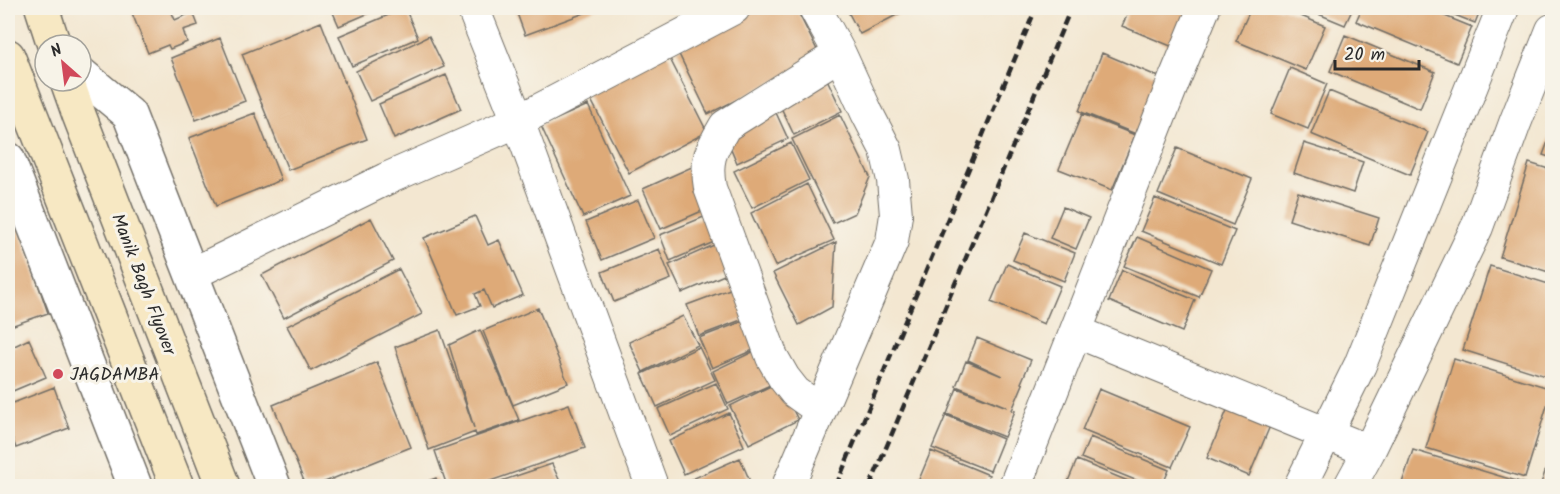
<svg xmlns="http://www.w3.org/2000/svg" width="1560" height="494" viewBox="0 0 1560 494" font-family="Kalam,sans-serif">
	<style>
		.building { fill: #deaa78 }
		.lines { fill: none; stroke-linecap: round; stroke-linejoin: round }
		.minor-casing { stroke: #716d65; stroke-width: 34 }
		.tertiary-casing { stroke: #716d65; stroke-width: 36 }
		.secondary-casing { stroke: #716d65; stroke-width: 36 }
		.minor { stroke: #fff; stroke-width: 32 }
		.tertiary { stroke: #fff; stroke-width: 33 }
		.secondary { stroke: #f7e8c3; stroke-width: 33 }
		.rail { stroke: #2b2b2b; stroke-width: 4.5; stroke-dasharray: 9 4.5; stroke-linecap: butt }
		.poi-dot { fill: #d1495b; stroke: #f7f3e8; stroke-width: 2 }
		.labels { text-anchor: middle; stroke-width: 6; stroke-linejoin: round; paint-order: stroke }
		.street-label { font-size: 18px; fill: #2b2b2b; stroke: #f7f3e8 }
		.poi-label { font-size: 18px; fill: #2b2b2b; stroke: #f7f3e8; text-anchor: start }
	</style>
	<rect width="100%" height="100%" fill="#f7f3e8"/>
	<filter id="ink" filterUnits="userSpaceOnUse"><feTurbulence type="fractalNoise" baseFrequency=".0167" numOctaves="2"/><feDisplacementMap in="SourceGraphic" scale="12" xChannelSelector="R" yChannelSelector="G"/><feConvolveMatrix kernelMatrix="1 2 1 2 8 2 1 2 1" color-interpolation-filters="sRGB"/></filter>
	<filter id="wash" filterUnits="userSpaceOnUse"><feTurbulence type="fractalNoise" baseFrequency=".008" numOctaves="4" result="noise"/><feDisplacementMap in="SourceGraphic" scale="24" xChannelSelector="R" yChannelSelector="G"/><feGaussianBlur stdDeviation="1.35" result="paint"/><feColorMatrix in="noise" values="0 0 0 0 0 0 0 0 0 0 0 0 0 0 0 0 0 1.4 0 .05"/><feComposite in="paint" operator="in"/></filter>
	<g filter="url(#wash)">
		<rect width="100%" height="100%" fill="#f3e7d1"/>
		<g id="blocks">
			<!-- building -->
			<path class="building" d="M130 8H170L175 20 193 12 198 25 183 30 187 42 170 49 168 45 148 53Z
				M331 8H381L339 26Z
				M405 8 418 38 352 66 339 36Z
				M515 8H598L525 35Z
				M763 8H796L821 58 708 114 677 50Z
				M846 8H910L860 34Z
				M1130 8H1195L1178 49 1122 26Z
				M1251 8H1282L1325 26 1306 70 1236 41Z
				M1304 8H1353L1345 25Z
				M1362 8H1425L1472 27 1457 63 1356 21Z
				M1437 8H1481L1475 23Z
				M321 22 367 139 288 170 242 54Z
				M1345 35 1435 72 1420 109 1330 71Z
				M429 36 444 67 370 101 356 71Z
				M220 38 245 101 196 120 171 58Z
				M666 51 707 132 629 173 587 92Z
				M1102 53 1159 77 1136 134 1079 111Z
				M1290 68 1327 84 1308 129 1271 114Z
				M446 75 461 109 394 139 379 104Z
				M825 75 842 111 794 135 777 99Z
				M1329 91 1428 132 1410 175 1311 134Z
				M772 104 788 139 737 163 724 132Z
				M588 105 630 196 583 217 541 126Z
				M255 113 281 180 216 206 189 138Z
				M1082 114 1135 135 1112 190 1059 169Z
				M840 115 870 177 855 213 833 223 792 139Z
				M1552 131V158L1543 155Z
				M791 143 809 180 752 208 734 171Z
				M1304 143 1363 162 1353 193 1294 173Z
				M1177 148 1252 179 1233 225 1158 194Z
				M1529 163 1552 170V273L1500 257Z
				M694 166 711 207 661 229 643 189Z
				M807 184 834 240 775 266 751 213Z
				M1298 192 1379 218 1370 246 1289 220Z
				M1155 198 1235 231 1221 264 1141 231Z
				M638 200 654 238 602 260 586 222Z
				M1063 207 1089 218 1076 249 1050 238Z
				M711 214 721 239 670 261 660 235Z
				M475 216 488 245 499 240 523 295 492 308 484 290 475 294 480 306 457 315 424 238Z
				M371 218 393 261 284 318 262 275Z
				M17 223 48 313 8 327V226Z
				M1025 233 1075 253 1064 281 1013 260Z
				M1137 237 1211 269 1199 297 1124 266Z
				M723 241 736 270 682 293 669 265Z
				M836 242 832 307 799 325 773 273Z
				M659 249 671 279 614 302 602 272Z
				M1007 264 1060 286 1044 324 991 302Z
				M1490 266 1552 285V378L1463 350Z
				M399 269 422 314 311 371 287 326Z
				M1122 270 1195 300 1182 332 1109 301Z
				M738 286 749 317 699 336 687 305Z
				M538 308 568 383 513 405 483 331Z
				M683 316 698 345 643 372 629 342Z
				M749 319 760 347 712 368 699 338Z
				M440 330 474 428 449 345 480 330 519 420 476 435 475 432 429 450 395 347Z
				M977 338 1031 360 1021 383 1023 384 1012 410 1015 411 1004 437 947 414 957 388 1007 407 956 386 966 361 1002 376 968 360Z
				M29 339 46 377 8 393V349Z
				M699 347 715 380 657 407 642 374Z
				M763 347 779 381 728 404 713 371Z
				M1454 359 1552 389 1525 478 1426 448Z
				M377 362 411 447 315 486H306L273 405Z
				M779 382 798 420 749 444 730 406Z
				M716 383 728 409 670 436 658 409Z
				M54 387 69 428 16 448 8 427V405Z
				M1099 389 1190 427 1172 467 1082 430Z
				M569 404 585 448 476 486H447L435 451Z
				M1228 408 1270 426 1249 476 1207 458Z
				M729 413 744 446 684 474 669 441Z
				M946 415 1003 439 990 471 932 448Z
				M1090 437 1169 470 1162 486H1150L1081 458Z
				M1413 450 1533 486H1401Z
				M931 451 989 475 984 486H929L918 482Z
				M1551 455H1552V486H1540Z
				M740 458 752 486H685L683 483Z
				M1077 460 1140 486H1066Z
				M552 464 562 486H486Z
				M436 478 439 486H415Z"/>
		</g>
	</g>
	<g filter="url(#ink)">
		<use href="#blocks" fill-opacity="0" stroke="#716d65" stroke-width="1.5"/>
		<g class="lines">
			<defs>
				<path id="minor" d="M473 8 518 121 652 486
					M192 274 386 179 518 121 734 8
					M1077 332 1369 451
					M820 410 795 392 784 378 772 357 710 188C705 159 711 150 725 126L840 54
					M788 486 892 241 896 215 893 180 886 150 867 113 840 54 815 8
					M1015 486 1173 83 1204 8
					M1300 486 1360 365 1503 8
					M1350 486 1369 451 1477 227 1515 123 1552 30"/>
				<path id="tertiary" d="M81 74 129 114 274 486
					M8 159 135 486"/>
				<path id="secondary" d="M42 8 54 45
					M8 56 177 486
					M67 81 79 115 223 486"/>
			</defs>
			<!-- minor casing -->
			<use href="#minor" class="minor-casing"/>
			<!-- tertiary casing -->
			<use href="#tertiary" class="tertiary-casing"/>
			<!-- secondary casing -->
			<use href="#secondary" class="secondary-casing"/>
			<!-- minor -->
			<use href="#minor" class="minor"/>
			<!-- tertiary -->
			<use href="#tertiary" class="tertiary"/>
			<!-- secondary -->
			<use href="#secondary" class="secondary"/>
			<!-- rail -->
			<path class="rail" d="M836 486 1036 8
				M870 486 1071 8"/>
		</g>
	</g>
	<!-- markers -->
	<circle class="poi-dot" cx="58" cy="374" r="6"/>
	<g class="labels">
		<!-- street labels -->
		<g class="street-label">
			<text transform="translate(144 284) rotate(69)" y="6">Manik Bagh Flyover</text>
		</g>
		<!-- poi labels -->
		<g class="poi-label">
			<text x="70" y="380">JAGDAMBA</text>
		</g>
	</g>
	<!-- margin -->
	<rect width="1560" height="494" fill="none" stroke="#f7f3e8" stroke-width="30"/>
	<!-- north arrow -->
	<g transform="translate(63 63) rotate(332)"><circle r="28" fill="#f7f3e8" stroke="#a5a39c" stroke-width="1.5"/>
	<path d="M0-4.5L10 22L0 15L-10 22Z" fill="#d1495b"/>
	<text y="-9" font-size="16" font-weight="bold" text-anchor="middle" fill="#2b2b2b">N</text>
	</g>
	<!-- scale -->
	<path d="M1335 60v9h84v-9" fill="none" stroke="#2b2b2b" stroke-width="3"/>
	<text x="1344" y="60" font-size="18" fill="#2b2b2b" stroke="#f7f3e8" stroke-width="4.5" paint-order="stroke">20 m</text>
</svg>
